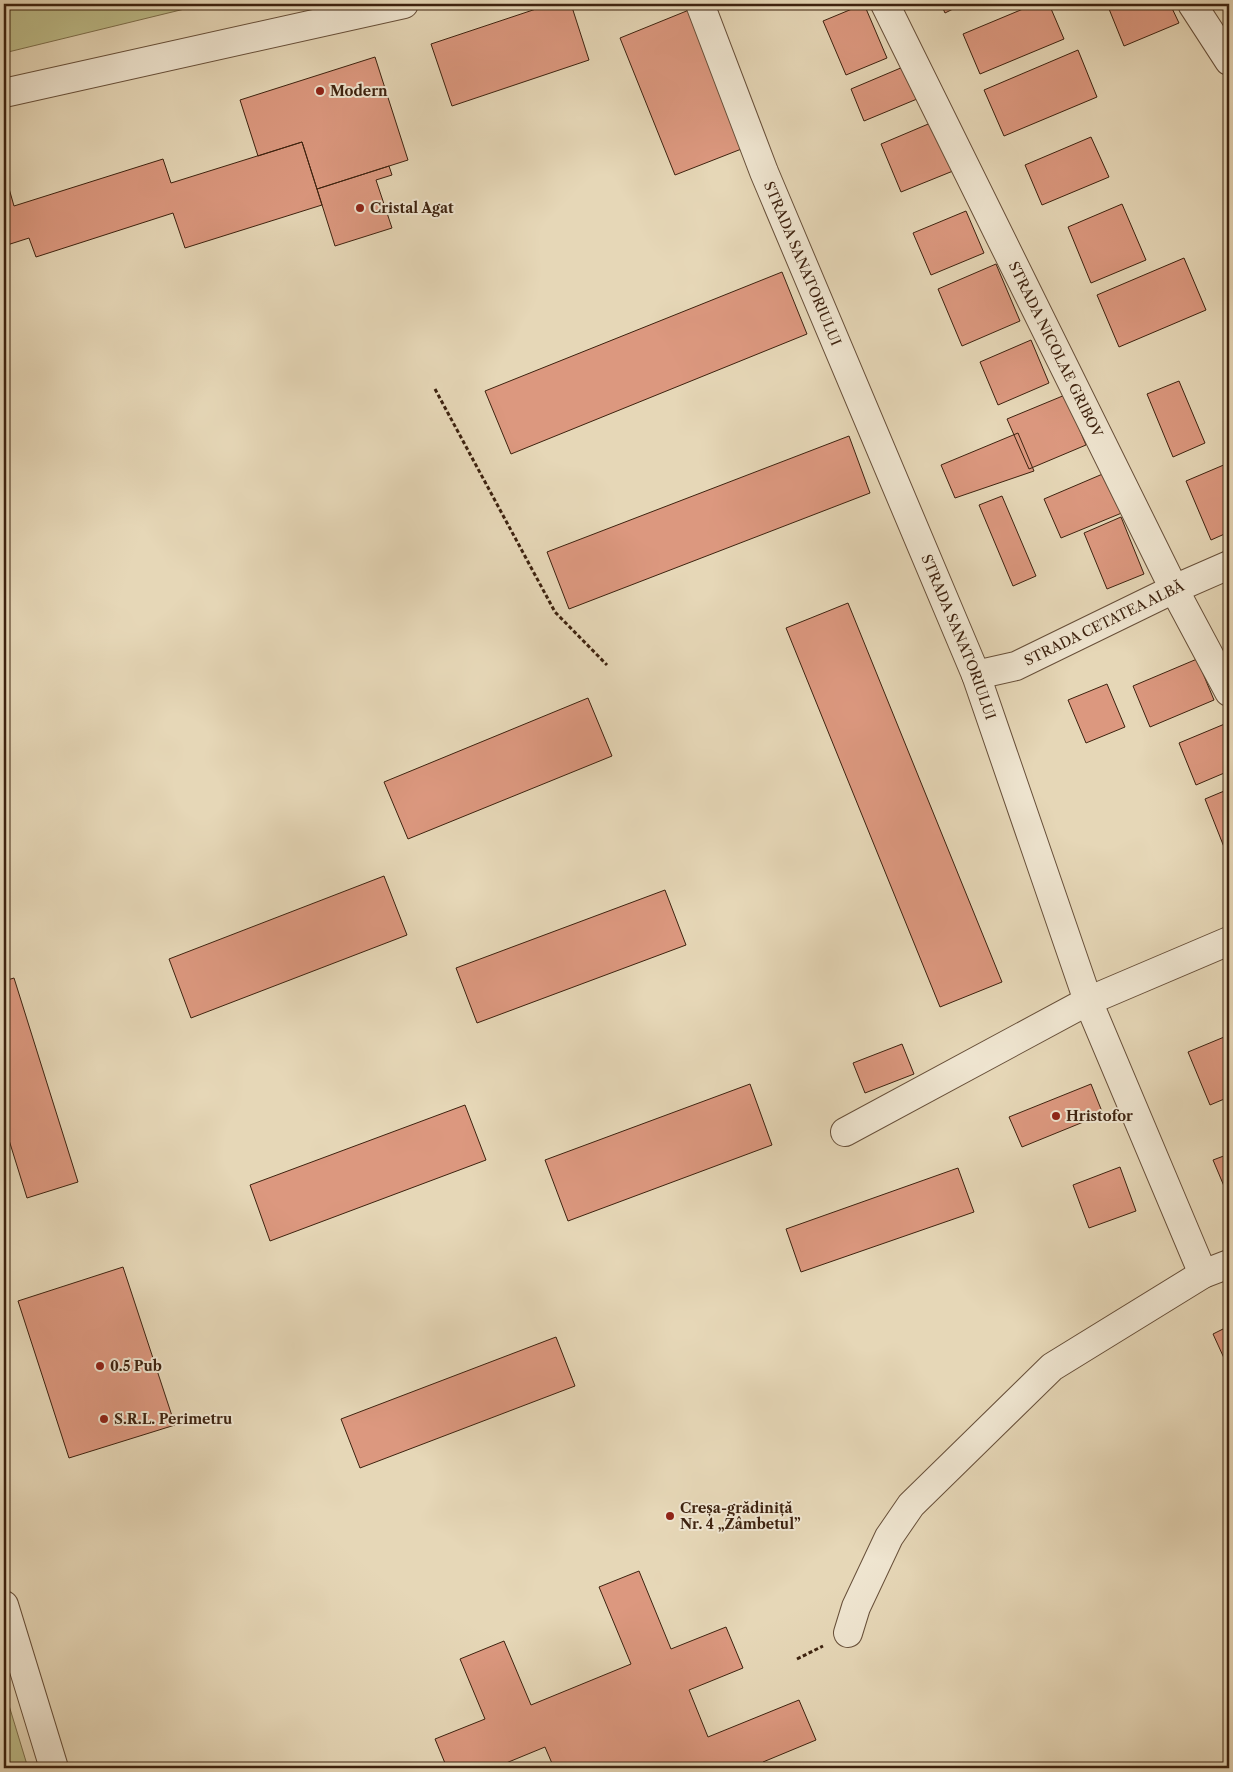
<svg xmlns="http://www.w3.org/2000/svg" width="1233" height="1772" viewBox="0 0 1233 1772" font-family="'Libre Caslon Text',serif">
	<style>
		.green { fill: #bdbc89; stroke: #7d6f4c }
		.building { fill: #dc987f; stroke: #3d220f }
		.lines { fill: none; stroke-linecap: round; stroke-linejoin: round }
		.minor-casing { stroke: #674f39; stroke-width: 30 }
		.path { stroke: #3d220f; stroke-width: 3; stroke-dasharray: 4 2.5; stroke-linecap: butt }
		.minor { stroke: #efe5d0; stroke-width: 28 }
		.poi-dot { fill: #8f2418; stroke: #efe5d0; stroke-width: 2 }
		.labels { text-anchor: middle; stroke-width: 4; stroke-linejoin: round; paint-order: stroke }
		.poi-label { font-size: 14px; font-weight: bold; fill: #3d220f; stroke: #efe5d0; text-anchor: start }
		.street-label { font-size: 14px; fill: #3d220f; stroke: #efe5d0 }
	</style>
	<rect width="100%" height="100%" fill="#e6d7b7"/>
	<filter id="stains"><feTurbulence type="fractalNoise" baseFrequency=".004" numOctaves="4"/><feColorMatrix values="0 0 0 0 .2 0 0 0 0 .09 0 0 0 0 .02 0 0 0 .5 -.17"/></filter>
	<radialGradient id="worn" r=".72"><stop offset=".6" stop-color="#630" stop-opacity="0"/><stop offset="1" stop-color="#630" stop-opacity=".3"/></radialGradient>
	<!-- green -->
	<path class="green" d="M4 4H205L4 53Z
		M4 1689 28 1768H4Z"/>
	<!-- building -->
	<path class="building" d="M551 4H571L589 60 452 106 431 44Z
		M864 4 887 58 846 75 823 21Z
		M941 4H963L945 13Z
		M1035 4H1049L1064 39 980 74 963 34Z
		M1107 4H1170L1179 23 1124 46Z
		M689 10 744 148 675 175 620 38Z
		M1078 50 1097 97 1004 136 984 90Z
		M375 57 408 160 317 189 302 142 258 156 240 100Z
		M903 67 917 99 864 121 851 89Z
		M933 122 953 171 901 192 881 144Z
		M1091 137 1109 177 1042 205 1025 165Z
		M302 142 322 205 185 248 173 213 36 257 29 238 4 246V187L8 185 14 206 163 159 171 183Z
		M389 166 392 175 376 180 392 228 335 246 317 189Z
		M1122 204 1146 260 1091 283 1068 227Z
		M966 211 984 253 931 275 913 233Z
		M1184 258 1206 310 1119 347 1097 295Z
		M996 264 1020 321 962 346 938 289Z
		M782 272 807 334 511 454 485 391Z
		M1031 340 1049 383 998 405 980 362Z
		M1179 381 1205 443 1173 457 1147 394Z
		M1065 395 1086 445 1029 469 1007 419Z
		M1018 433 1034 471 955 498 941 465Z
		M849 436 870 493 569 609 547 552Z
		M1226 464 1229 471V532L1211 540 1186 481Z
		M1112 470 1129 510 1061 538 1044 499Z
		M1002 496 1036 576 1013 586 979 505Z
		M1121 517 1144 574 1107 589 1084 533Z
		M848 603 1002 982 940 1007 786 628Z
		M1197 659 1214 700 1150 727 1133 686Z
		M1107 684 1125 727 1086 743 1068 700Z
		M588 698 612 756 408 839 384 782Z
		M1227 723 1229 771 1196 785 1179 743Z
		M1229 789V845L1224 847 1205 799Z
		M384 876 407 935 191 1018 169 959Z
		M665 890 686 945 477 1023 456 968Z
		M14 978 78 1182 27 1198 4 1124V981Z
		M1229 1035V1097L1210 1105 1188 1052Z
		M902 1044 914 1074 865 1093 853 1063Z
		M750 1084 772 1145 568 1221 545 1160Z
		M1091 1084 1103 1114 1022 1147 1009 1117Z
		M465 1105 486 1160 270 1241 250 1185Z
		M1229 1154V1198L1213 1160Z
		M1120 1167 1136 1211 1089 1228 1073 1185Z
		M958 1168 974 1212 801 1272 786 1229Z
		M123 1267 175 1425 69 1458 18 1301Z
		M1229 1326V1369L1213 1334Z
		M556 1337 575 1386 360 1468 341 1419Z
		M639 1571 671 1649 726 1627 743 1668 689 1690 708 1737 799 1700 816 1740 763 1762 766 1768H554L545 1747 494 1768H447L435 1739 485 1719 460 1659 504 1641 531 1705 631 1664 599 1587Z"/>
	<g class="lines">
		<defs>
			<g id="minor">
				<path id="s1" d="M700 4 764 172 976 675 1088 1001 1203 1274"/>
				<path id="s2" d="M885 4 1174 589 1229 692"/>
				<path d="M1192 4 1229 61"/>
				<path d="M4 93 404 4"/>
				<path id="s3" d="M976 675 1016 666 1174 589 1229 565"/>
				<path d="M845 1132 1088 1001 1229 941"/>
				<path d="M4 1605 54 1768"/>
				<path d="M848 1633 856 1607 889 1537 911 1505 1052 1367 1203 1274 1229 1264"/>
			</g>
		</defs>
		<!-- minor casing -->
		<use href="#minor" class="minor-casing"/>
		<!-- path -->
		<path class="path" d="M435 389 555 612 607 665
			M797 1659 823 1646"/>
		<!-- minor -->
		<use href="#minor" class="minor"/>
	</g>
	<!-- markers -->
	<g class="poi-dot">
		<circle cx="320" cy="91" r="5"/>
		<circle cx="360" cy="208" r="5"/>
		<circle cx="1056" cy="1116" r="5"/>
		<circle cx="100" cy="1366" r="5"/>
		<circle cx="104" cy="1419" r="5"/>
		<circle cx="670" cy="1516" r="5"/>
	</g>
	<g class="labels">
		<!-- poi labels -->
		<g class="poi-label">
			<text x="330" y="96">Modern</text>
			<text x="370" y="213">Cristal Agat</text>
			<text x="1066" y="1121">Hristofor</text>
			<text x="110" y="1371">0.5 Pub</text>
			<text x="114" y="1424">S.R.L. Perimetru</text>
			<text x="680" y="1513">Creșa-grădiniță<tspan x="680" dy="16">Nr. 4 „Zâmbetul”</tspan></text>
		</g>
		<!-- street labels -->
		<g class="street-label">
			<text dy="5" stroke="none"><textPath href="#s1" startOffset="279">STRADA SANATORIULUI</textPath></text>
			<text dy="5" stroke="none"><textPath href="#s2" startOffset="385">STRADA NICOLAE GRIBOV</textPath></text>
			<text dy="5" stroke="none"><textPath href="#s3" startOffset="139">STRADA CETATEA ALBĂ</textPath></text>
			<text dy="5" stroke="none"><textPath href="#s1" startOffset="684">STRADA SANATORIULUI</textPath></text>
		</g>
	</g>
	<!-- margin -->
	<rect width="1233" height="1772" fill="none" stroke="#e6d7b7" stroke-width="20"/>
	<rect x="5" y="5" width="1223" height="1762" fill="none" stroke="#3d220f" stroke-width="2.5"/>
	<rect x="10" y="10" width="1213" height="1752" fill="none" stroke="#3d220f"/>
	<rect width="100%" height="100%" filter="url(#stains)"/>
	<rect width="100%" height="100%" fill="url(#worn)"/>
</svg>
